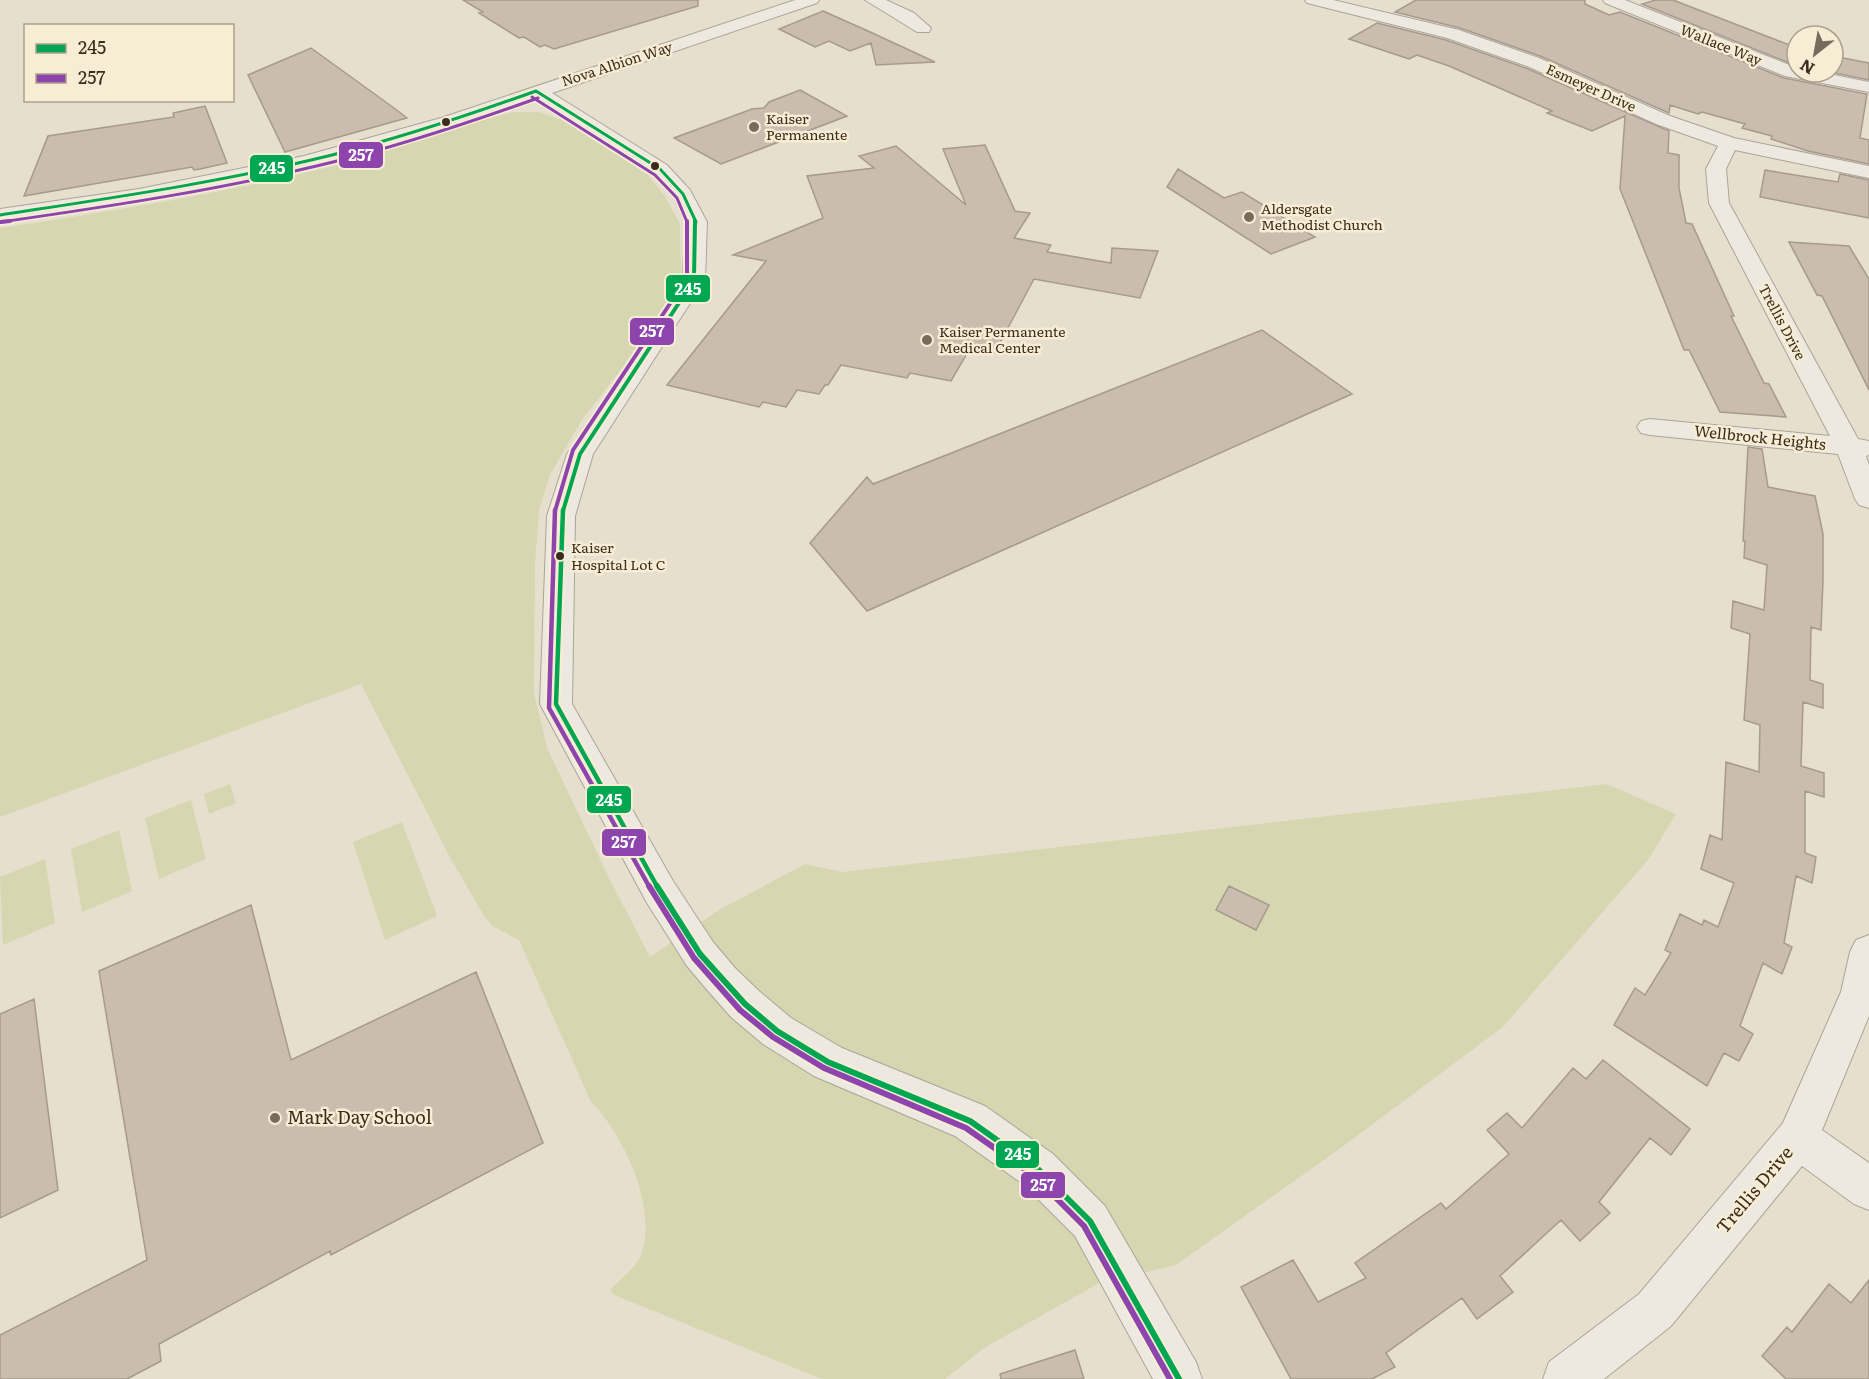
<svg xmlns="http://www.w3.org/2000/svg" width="1869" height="1379" viewBox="0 0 1869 1379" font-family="Literata,serif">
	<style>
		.green { fill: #d6d6b0 }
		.building { fill: #cabdaf; stroke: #a69a8d; stroke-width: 1.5 }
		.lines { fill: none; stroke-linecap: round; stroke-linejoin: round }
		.street-casing { stroke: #aba497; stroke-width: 2 }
		.street { fill: #eee9e0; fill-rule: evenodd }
		.bus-1-far3-casing { stroke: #f7edd4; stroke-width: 6 }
		.bus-1-far2-casing { stroke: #f7edd4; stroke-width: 8 }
		.bus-1-far1-casing { stroke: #f7edd4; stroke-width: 9 }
		.bus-1-casing { stroke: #f7edd4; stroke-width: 10 }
		.bus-2-far3-casing { stroke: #f7edd4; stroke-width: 6 }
		.bus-2-far2-casing { stroke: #f7edd4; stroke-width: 8 }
		.bus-2-far1-casing { stroke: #f7edd4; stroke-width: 9 }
		.bus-2-casing { stroke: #f7edd4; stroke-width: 10 }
		.bus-1-far3 { stroke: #00a651; stroke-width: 3 }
		.bus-1-far2 { stroke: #00a651; stroke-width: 4 }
		.bus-1-far1 { stroke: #00a651; stroke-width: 4.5 }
		.bus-1 { stroke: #00a651; stroke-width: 6 }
		.bus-2-far3 { stroke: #8e44ad; stroke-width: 3 }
		.bus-2-far2 { stroke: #8e44ad; stroke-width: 4 }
		.bus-2-far1 { stroke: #8e44ad; stroke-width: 4.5 }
		.bus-2 { stroke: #8e44ad; stroke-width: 6 }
		.bus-dot { fill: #3b2c1e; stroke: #f7edd4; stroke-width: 2 }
		.poi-dot { fill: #776b5c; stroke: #f7edd4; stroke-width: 2 }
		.labels { text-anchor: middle; stroke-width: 5; stroke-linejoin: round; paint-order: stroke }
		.far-street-label { font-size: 14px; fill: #3b2c1e; stroke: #f7edd4 }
		.far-poi-label { font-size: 14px; fill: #3b2c1e; stroke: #f7edd4; text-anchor: start }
		.bus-label { font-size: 14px; fill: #3b2c1e; stroke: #f7edd4; text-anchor: start }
		.street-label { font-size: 15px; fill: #3b2c1e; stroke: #f7edd4 }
		.near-poi-label { font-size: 18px; fill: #3b2c1e; stroke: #f7edd4; text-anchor: start }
		.near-street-label { font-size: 18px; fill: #3b2c1e; stroke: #f7edd4 }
		.line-badge { stroke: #f7edd4; stroke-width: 2 }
		.badge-label { font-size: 16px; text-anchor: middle; font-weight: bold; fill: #fff }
	</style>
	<rect width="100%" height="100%" fill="#e6dfce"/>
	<!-- green -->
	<path class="green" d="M513 112H538L560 119 648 175 666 198 680 224 681 284 658 322 581 421 550 475 539 510 535 564 534 693 547 748 611 882 650 957 719 910 805 864 842 872 1607 784 1676 814 1648 860 1503 1027 1338 1150 1176 1265 1099 1283 984 1348 945 1379H822L614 1295 610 1290C619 1280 637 1267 641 1255 658 1209 624 1134 591 1102L519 940 492 926 483 914 452 861 361 684 0 817V228C107 212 212 195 317 170 383 155 446 127 513 112Z
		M230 784 236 803 209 814 204 794Z
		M191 800 206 859 159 879 145 818Z
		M402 822 437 916 385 940 353 842Z
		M119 830 132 891 82 912 71 849Z
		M45 859 55 923 3 945 0 877Z"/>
	<!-- building -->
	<path class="building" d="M463 0H698V6L554 49 545 45 540 47 524 37 519 38 479 13 483 12Z
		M1416 0H1585V4L1609 15 1620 12 1784 78 1867 94 1860 138 1869 140V164L1808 151 1771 139 1772 136 1742 128 1745 124 1702 112 1698 114 1670 105 1669 113 1540 56 1460 28 1395 12Z
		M1656 0H1673L1797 48V66L1642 4Z
		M823 11 868 31 935 62 876 65 871 43 850 51 829 41 815 47 779 29Z
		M1377 23 1446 40 1526 68 1669 131 1668 153 1679 155V188L1686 223 1692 224 1734 316H1731L1764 383 1769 384 1786 417 1720 412 1689 350H1684L1620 189 1625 116 1592 131 1547 113 1552 111 1449 66 1417 55 1409 59 1349 39Z
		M311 48 394 108 407 118 285 152 248 75Z
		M1833 56 1869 63V80L1830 72H1833Z
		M800 90 847 116 721 164 674 138 752 109 764 108 769 102Z
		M205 106 227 163 200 169 194 170 192 167 24 196 48 136 174 117 173 113Z
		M985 145 1015 211 1030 213 1014 238 1051 245 1047 252 1111 263 1112 248 1158 251 1140 298 1034 279 994 354 969 350 951 381 910 373 907 378 841 365 828 385H825L819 394 797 390 786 407 763 402 759 407 667 385 766 261 733 255 823 218 807 176 874 168 859 156 896 146 966 205 943 149Z
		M1178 169 1224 198 1242 192 1315 237 1271 254 1167 187Z
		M1765 170 1838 182 1840 174 1869 180V218L1760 197Z
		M1789 242 1849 246 1869 279V390L1822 296 1817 295Z
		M1262 330 1352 394 867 611 810 543 867 477 873 484Z
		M1748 447 1762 449 1768 487 1815 496 1823 534V580L1821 630 1811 627 1810 680 1823 684V708L1803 702 1801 766 1824 773V797L1805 791V853L1816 857 1812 883 1796 876 1784 943 1792 947 1782 974 1763 963 1740 1026 1753 1034 1739 1061 1724 1053 1707 1086 1614 1025 1635 988 1645 995 1671 953 1665 950 1680 914 1702 925 1704 920 1718 927 1734 883 1701 869 1710 835 1722 840 1726 762 1759 772 1760 725 1744 720 1750 634 1731 628 1733 601 1764 610 1767 565 1744 558 1745 541H1743Z
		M1229 886 1269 905 1256 930 1216 910Z
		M251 905 291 1060 476 972 543 1143 331 1255 330 1251 159 1344 161 1361 127 1379H0V1335L147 1260 99 971Z
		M34 999 58 1190 0 1218V1014Z
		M1603 1060 1690 1129 1671 1155 1650 1138 1599 1202 1610 1213 1580 1241 1561 1220 1500 1276 1513 1292 1477 1319 1462 1298 1386 1353 1395 1367 1372 1379H1291L1241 1287 1293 1260 1318 1302 1366 1278 1355 1263 1441 1203 1446 1209 1509 1154 1487 1130 1507 1113 1522 1128 1573 1068 1586 1079Z
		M1869 1280V1379H1786L1762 1356 1787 1327 1792 1332 1829 1284 1851 1303Z
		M1075 1350 1084 1379H1001L1000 1374Z"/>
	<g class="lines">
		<defs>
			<path id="street" d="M795 0H819L817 3 552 93 667 165 690 190 707 222 705 280 593 454 575 516 572 704 673 881 713 942 735 968 759 991 791 1018 842 1048 985 1106 1053 1154 1105 1206 1196 1362 1202 1379H1153L1075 1236 1023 1184 955 1136 814 1076 763 1044 731 1017 709 992 687 966 647 903 540 704 547 516 567 454 683 280 685 222 674 196 653 173 536 99C461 124 386 148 309 166 207 191 103 206 0 221V209L139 189 304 156 441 118Z
				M865 0H886L914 13 931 28 929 32H917Z
				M1305 0H1333L1459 30 1539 58 1670 116 1734 138 1869 166V178L1735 150 1726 169 1729 203 1858 439 1869 441V455L1866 456 1869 465V508L1859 505 1855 499 1838 454 1650 435 1641 433 1637 427 1641 421 1650 419 1830 436 1709 203 1706 169 1718 146 1656 124 1527 66 1447 38 1307 3Z
				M1603 0H1625L1797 68V72H1819L1869 82V92L1785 76 1605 3Z
				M1869 935V1016L1822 1130 1869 1163V1210L1854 1204 1802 1166 1671 1326 1604 1379H1543L1549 1362 1639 1294 1783 1123 1841 992 1850 952 1856 940Z"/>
		</defs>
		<!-- street casing -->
		<use href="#street" class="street-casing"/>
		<!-- street -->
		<use href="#street" class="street"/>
		<defs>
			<path id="bus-1-far3" d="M536 91 660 169 683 194 696 222
				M0 215C111 198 223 182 332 155 401 138 469 115 536 91"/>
			<path id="bus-1-far2" d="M563 511 580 454 694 280 695 221"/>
			<path id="bus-1-far1" d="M563 510 556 704 658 888"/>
			<path id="bus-1" d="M657 886 700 954 745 1004 777 1031 828 1062 970 1121 1038 1169 1090 1221 1179 1379"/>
			<path id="bus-2-far3" d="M532 97 655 175 677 198 687 222
				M1 222C112 206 224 189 333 162 403 145 471 122 538 98"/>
			<path id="bus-2-far2" d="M1 222 10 221
				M555 511 573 450 687 278V221"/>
			<path id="bus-2-far1" d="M555 510 549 708 650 888"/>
			<path id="bus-2" d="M649 886 694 958 740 1010 773 1037 824 1068 966 1128 1033 1175 1084 1226 1170 1379"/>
		</defs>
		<!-- bus-1-far3 casing -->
		<use href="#bus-1-far3" class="bus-1-far3-casing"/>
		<!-- bus-1-far2 casing -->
		<use href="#bus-1-far2" class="bus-1-far2-casing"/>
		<!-- bus-1-far1 casing -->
		<use href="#bus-1-far1" class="bus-1-far1-casing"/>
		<!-- bus-1 casing -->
		<use href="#bus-1" class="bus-1-casing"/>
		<!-- bus-2-far3 casing -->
		<use href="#bus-2-far3" class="bus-2-far3-casing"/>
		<!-- bus-2-far2 casing -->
		<use href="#bus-2-far2" class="bus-2-far2-casing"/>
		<!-- bus-2-far1 casing -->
		<use href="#bus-2-far1" class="bus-2-far1-casing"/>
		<!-- bus-2 casing -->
		<use href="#bus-2" class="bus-2-casing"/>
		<!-- bus-1-far3 -->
		<use href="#bus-1-far3" class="bus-1-far3"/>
		<!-- bus-1-far2 -->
		<use href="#bus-1-far2" class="bus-1-far2"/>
		<!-- bus-1-far1 -->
		<use href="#bus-1-far1" class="bus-1-far1"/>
		<!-- bus-1 -->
		<use href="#bus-1" class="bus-1"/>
		<!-- bus-2-far3 -->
		<use href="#bus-2-far3" class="bus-2-far3"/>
		<!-- bus-2-far2 -->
		<use href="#bus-2-far2" class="bus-2-far2"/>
		<!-- bus-2-far1 -->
		<use href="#bus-2-far1" class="bus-2-far1"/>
		<!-- bus-2 -->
		<use href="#bus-2" class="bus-2"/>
	</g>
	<!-- markers -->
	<g class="bus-dot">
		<circle cx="446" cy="122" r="5"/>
		<circle cx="655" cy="166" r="5"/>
		<circle cx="560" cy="556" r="5"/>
	</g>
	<g class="poi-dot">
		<circle cx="754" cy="127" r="6"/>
		<circle cx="1249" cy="217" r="6"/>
		<circle cx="927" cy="340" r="6"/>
		<circle cx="275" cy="1118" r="6"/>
	</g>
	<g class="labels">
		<!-- far-street labels -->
		<g class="far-street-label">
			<text transform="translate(1721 45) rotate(22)" y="5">Wallace Way</text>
			<text transform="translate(617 64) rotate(-18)" y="5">Nova Albion Way</text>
			<text transform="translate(1591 88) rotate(24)" y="5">Esmeyer Drive</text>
			<text transform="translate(1782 322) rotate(62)" y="5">Trellis Drive</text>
		</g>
		<!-- far-poi labels -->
		<g class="far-poi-label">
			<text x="766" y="124">Kaiser<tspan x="766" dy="16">Permanente</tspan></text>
			<text x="1261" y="214">Aldersgate<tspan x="1261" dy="16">Methodist Church</tspan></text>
			<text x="939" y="337">Kaiser Permanente<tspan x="939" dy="16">Medical Center</tspan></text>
		</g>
		<!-- bus labels -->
		<g class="bus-label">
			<text x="571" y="553">Kaiser<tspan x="571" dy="17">Hospital Lot C</tspan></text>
		</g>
		<!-- street labels -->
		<g class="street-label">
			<text transform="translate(1760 438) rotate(6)" y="5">Wellbrock Heights</text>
		</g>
		<!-- near-poi labels -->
		<g class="near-poi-label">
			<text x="287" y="1124">Mark Day School</text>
		</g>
		<!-- near-street labels -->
		<g class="near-street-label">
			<text transform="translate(1755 1190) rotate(-50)" y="6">Trellis Drive</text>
		</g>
	</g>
	<g class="line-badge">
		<rect x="338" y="141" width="46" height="28" rx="6" fill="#8e44ad"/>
		<rect x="249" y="154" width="45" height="29" rx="6" fill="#00a651"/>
		<rect x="665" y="274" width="46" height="29" rx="6" fill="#00a651"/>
		<rect x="629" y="317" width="46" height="29" rx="6" fill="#8e44ad"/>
		<rect x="586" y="785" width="46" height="29" rx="6" fill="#00a651"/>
		<rect x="601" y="828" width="46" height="29" rx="6" fill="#8e44ad"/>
		<rect x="995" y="1140" width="45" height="29" rx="6" fill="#00a651"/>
		<rect x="1020" y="1171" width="46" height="28" rx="6" fill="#8e44ad"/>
	</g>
	<g class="badge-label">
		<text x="361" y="161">257</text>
		<text x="272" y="174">245</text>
		<text x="688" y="295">245</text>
		<text x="652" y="337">257</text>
		<text x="609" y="806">245</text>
		<text x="624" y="848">257</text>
		<text x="1018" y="1160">245</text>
		<text x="1043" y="1191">257</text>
	</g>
	<!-- legend -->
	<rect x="24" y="24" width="210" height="78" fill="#f7edd4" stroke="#aca08b" stroke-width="1.5"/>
	<rect x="36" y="44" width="30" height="9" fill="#00a651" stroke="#aca08b" stroke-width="1.5"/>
	<text x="78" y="54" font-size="18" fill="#3b2c1e">245</text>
	<rect x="36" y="74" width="30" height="9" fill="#8e44ad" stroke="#aca08b" stroke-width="1.5"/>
	<text x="78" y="84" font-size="18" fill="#3b2c1e">257</text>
	<!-- north arrow -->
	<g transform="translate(1815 54) rotate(211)"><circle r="28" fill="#f7edd4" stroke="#aca08b" stroke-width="1.5"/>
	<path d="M0-4.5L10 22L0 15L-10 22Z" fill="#776b5c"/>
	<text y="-9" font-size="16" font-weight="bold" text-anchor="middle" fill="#3b2c1e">N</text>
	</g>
</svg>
